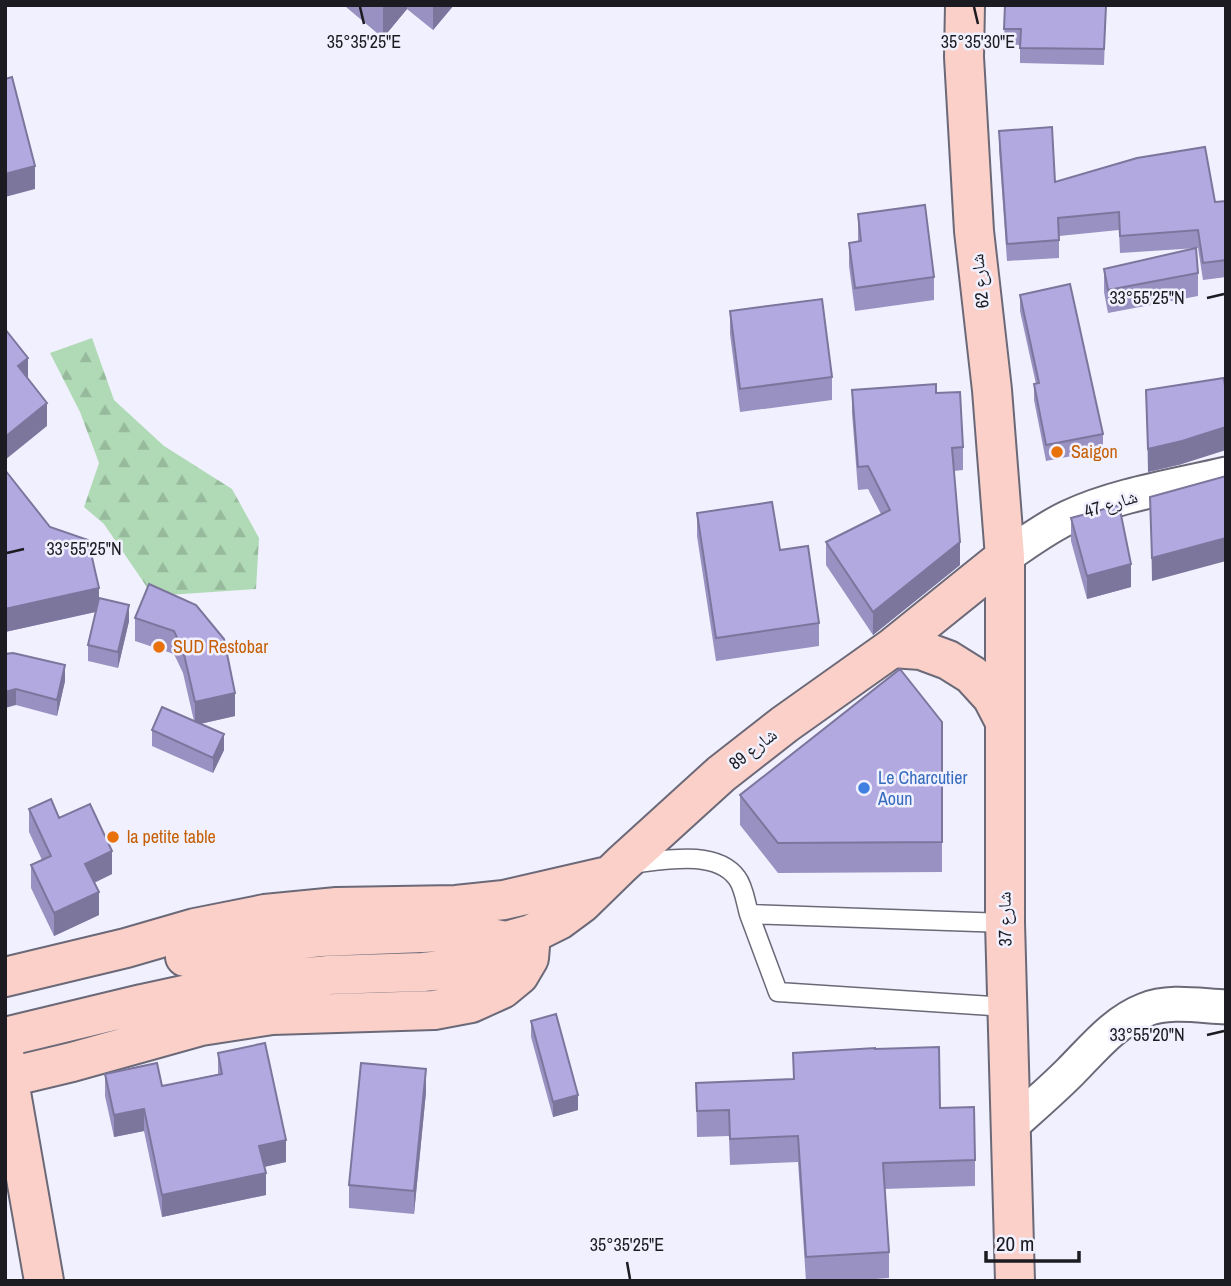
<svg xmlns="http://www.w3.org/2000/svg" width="1231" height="1286" viewBox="0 0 1231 1286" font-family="'Archivo Narrow','Noto Naskh Arabic',sans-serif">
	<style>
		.forest { fill: url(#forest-firs) }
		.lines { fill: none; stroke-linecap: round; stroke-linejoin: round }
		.lane-casing { stroke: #6b6978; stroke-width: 21 }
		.street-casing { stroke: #6b6978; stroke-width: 37 }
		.secondary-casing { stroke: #6b6978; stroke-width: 42 }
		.lane { stroke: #fff; stroke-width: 18 }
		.street { stroke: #fff; stroke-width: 33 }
		.secondary { stroke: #fad0c8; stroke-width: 38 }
		.wall { fill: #9891c1 }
		.shaded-wall { fill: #7c769d }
		.building { fill: #b1a9e0; stroke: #7c769d; stroke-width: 2 }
		.ticks { fill: none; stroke: #1b1b21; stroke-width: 2.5 }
		.food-dot { fill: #e8710a; stroke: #f1f0fe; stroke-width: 2.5 }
		.shop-dot { fill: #3f7fe0; stroke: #f1f0fe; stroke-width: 2.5 }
		.labels { text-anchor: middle; stroke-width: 5; stroke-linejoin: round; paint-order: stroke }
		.street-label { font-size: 18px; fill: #1b1b21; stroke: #f1f0fe }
		.food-label { font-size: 18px; fill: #c56008; stroke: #f1f0fe; text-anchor: start }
		.shop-label { font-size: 18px; fill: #366cbe; stroke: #f1f0fe; text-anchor: start }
		.ticks-label { font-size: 18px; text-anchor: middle; fill: #1b1b21; stroke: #f1f0fe; stroke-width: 5; stroke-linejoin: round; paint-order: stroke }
	</style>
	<defs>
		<pattern id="forest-firs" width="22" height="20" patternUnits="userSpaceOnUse" patternTransform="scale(1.75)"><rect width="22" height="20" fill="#afdab5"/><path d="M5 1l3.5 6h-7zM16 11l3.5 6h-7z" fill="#96ba9b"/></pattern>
	</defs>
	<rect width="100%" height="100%" fill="#f1f0fe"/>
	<!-- forest -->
	<path class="forest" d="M92 338 114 400 164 446 232 489 259 538 256 589 153 596 104 524 84 507 99 463 80 412 50 353Z"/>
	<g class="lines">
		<defs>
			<path id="lane" d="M629 864C661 861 715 848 737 878 744 887 746 904 749 914
				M1005 923 749 914 778 992 1007 1007"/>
			<path id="street" d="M1005 557C1026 543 1047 527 1069 517 1116 495 1175 486 1226 474
				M1010 1127C1030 1109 1051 1091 1070 1072 1093 1049 1114 1022 1145 1010 1169 1000 1200 1006 1226 1007"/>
			<path id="secondary" d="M965 5 964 57 974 231 992 390 1005 557V923L1015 1281
				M892 648 921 650 948 660 972 675 992 697 1005 722
				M185 957 226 949 321 937 447 932 477 935 506 941
				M5 977 126 948 195 928 265 914 337 907 456 905 504 900 608 876
				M5 1037 142 1004 234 984 329 975 423 972 453 969 481 959 506 941 531 934 559 920 582 903 622 864 721 774 785 724 892 648 1005 557
				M5 1058 44 1281
				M5 1078 72 1062 201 1026 272 1015 434 1010 471 1003 502 989 519 975 529 958 531 934"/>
		</defs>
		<!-- lane casing -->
		<use href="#lane" class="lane-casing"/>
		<!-- street casing -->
		<use href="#street" class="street-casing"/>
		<!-- secondary casing -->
		<use href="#secondary" class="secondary-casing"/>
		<!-- lane -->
		<use href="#lane" class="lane"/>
		<!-- street -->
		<use href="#street" class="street"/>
		<!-- secondary -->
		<use href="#secondary" class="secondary"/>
	</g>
	<!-- wall -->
	<path class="wall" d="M346 5H454L433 30 407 9 383 38 346 7Z
		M1005 5 1106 6 1104 65 1020 63V45L1004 44Z
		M999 131 1055 182 1215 202 1226 201V277L1203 280 1198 248 1120 253 1119 230 1059 236V258L1007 261 999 149Z
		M858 214 934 277V300L855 311 849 266V243L858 242Z
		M1104 269 1198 273V296L1108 313 1104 292Z
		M1020 295 1103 434V450L1046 461 1034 400V384H1036L1020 311Z
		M730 311 832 377V400L740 412 730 334Z
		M852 390 936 393 963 447V470L954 471 960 565 873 635 826 565V542L881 514 868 489 858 490 852 413Z
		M1146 390 1182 464 1148 472Z
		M5 470 99 598 129 621 118 668 88 661V645L96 612 5 632Z
		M1226 476 1152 581 1150 497Z
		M697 513 819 623V646L716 661 697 536Z
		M1071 518 1131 587 1087 599 1071 541Z
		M149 584 235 716 200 724 224 750 213 773 152 746V730L194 721 183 673 174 654 135 641V618Z
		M5 654 65 681 57 716 16 705Z
		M942 722V872L778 873 740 825V795Z
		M29 809 59 818 112 874 94 883 99 915 54 936 31 888V865L42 860 29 832Z
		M531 1021 578 1110 553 1117 531 1037Z
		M875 1049 940 1108 975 1160V1186L884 1189 889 1252V1278L846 1281H806L798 1162 730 1165 729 1136 697 1137 696 1083 793 1079V1053Z
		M218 1053 286 1162 264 1167 266 1195 162 1217 144 1131 114 1137 105 1096V1074L162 1086 218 1074Z
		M426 1092 414 1214 349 1208V1185Z"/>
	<!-- shaded-wall -->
	<path class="shaded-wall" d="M385 5H407V9L383 38V8Z
		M433 5H454L433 30Z
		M35 166V189L5 197V174Z
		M28 358V381L18 366Z
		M47 403V426L5 460V437Z
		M1226 427V450L1182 464 1148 472V449Z
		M1226 538V561L1152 581V558Z
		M960 542V565L873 635V612Z
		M1131 564V587L1087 599V576Z
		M99 588V611L5 632V609Z
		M129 605V621L118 668V652Z
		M65 665V681L57 716V700Z
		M16 689V705L5 708V692Z
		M235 693V716L195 725V702Z
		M224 734V750L213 773V758Z
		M112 851V874L85 887V864Z
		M99 892V915L54 936V913Z
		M426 1069V1092L414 1214V1191Z
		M578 1095V1110L553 1117V1102Z
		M144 1109V1131L114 1137V1115Z
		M286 1140V1162L259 1168V1146Z
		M266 1173V1195L162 1217V1195Z"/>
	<!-- building -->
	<path class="building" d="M1005 5 1106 6 1104 49 1020 48 1021 29H1004Z
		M12 77 35 166 5 174V79Z
		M1052 127 1055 182 1137 158 1205 147 1215 202 1226 201V260L1203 263 1198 230 1120 236 1119 212 1058 218 1059 240 1007 244 999 131Z
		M925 205 934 277 855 288 849 243 861 241 858 214Z
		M1196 248 1198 273 1108 290 1104 269Z
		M1070 284 1103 434 1046 445 1034 384 1039 383 1020 295Z
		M822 299 832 377 740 389 730 311Z
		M5 329 28 358 18 366 47 403 5 437Z
		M1224 378 1226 394V427L1182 441 1148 449 1146 390Z
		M936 384V393L960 392 963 447 952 448 960 542 873 612 826 542 890 510 868 466 858 467 852 390Z
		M5 470 50 527 88 540 99 588 5 609Z
		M1226 476V538L1152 558 1150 497Z
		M772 502 780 550 808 546 819 623 716 638 697 513Z
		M1119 505 1131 564 1087 576 1071 518Z
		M149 584 196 605 224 639 235 693 195 702 183 650 174 631 135 618Z
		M99 598 129 605 118 652 88 645Z
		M13 653 65 665 57 700 16 689 5 692V654Z
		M900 669 942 722V842L778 843 740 795Z
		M162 707 224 734 213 758 152 730Z
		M51 799 59 818 90 804 112 851 85 864 99 892 54 913 31 865 51 856 29 809Z
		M556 1014 578 1095 553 1102 531 1021Z
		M265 1043 286 1140 259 1146 266 1173 162 1195 144 1109 114 1115 105 1074 157 1063 162 1086 222 1074 218 1053Z
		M939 1047 940 1108 974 1107 975 1160 883 1163 889 1252 806 1257 798 1136 730 1139 729 1110 697 1111 696 1083 794 1079 793 1053 875 1048V1049Z
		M361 1063 426 1069 414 1191 349 1185Z"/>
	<!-- ticks -->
	<path class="ticks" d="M360 7 364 24M974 7 978 24M1207 298 1224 294M7 553 24 549M1207 1035 1224 1031M627 1262 630 1279"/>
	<!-- markers -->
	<g class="food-dot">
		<circle cx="1057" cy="452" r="7"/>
		<circle cx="159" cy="647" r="7"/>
		<circle cx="113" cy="837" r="7"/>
	</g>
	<circle class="shop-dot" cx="864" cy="788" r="7"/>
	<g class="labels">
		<!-- street labels -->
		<g class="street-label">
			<text transform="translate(980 281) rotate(-96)" y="6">شارع 62</text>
			<text transform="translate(1111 504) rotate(-17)" y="6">شارع 47</text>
			<text transform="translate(753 749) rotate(-38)" y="6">شارع 89</text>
			<text transform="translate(1005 919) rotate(-91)" y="6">شارع 37</text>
		</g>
		<!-- food labels -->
		<g class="food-label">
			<text x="1071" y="458">Saigon</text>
			<text x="173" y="653">SUD Restobar</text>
			<text x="127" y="843">la petite table</text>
		</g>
		<!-- shop labels -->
		<g class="shop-label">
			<text x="878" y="784">Le Charcutier<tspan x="878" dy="21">Aoun</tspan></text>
		</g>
	</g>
	<g class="ticks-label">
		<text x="364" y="48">35°35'25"E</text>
		<text x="978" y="48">35°35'30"E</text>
		<text x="1147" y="304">33°55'25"N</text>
		<text x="84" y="555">33°55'25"N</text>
		<text x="1147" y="1041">33°55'20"N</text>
		<text x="627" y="1251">35°35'25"E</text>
	</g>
	<!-- border -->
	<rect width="1231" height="1286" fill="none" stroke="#1b1b21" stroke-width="14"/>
	<!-- scale -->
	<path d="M986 1251v10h93v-10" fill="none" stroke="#1b1b21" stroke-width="3.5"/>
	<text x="996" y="1251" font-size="21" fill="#1b1b21" stroke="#f1f0fe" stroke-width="5" paint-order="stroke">20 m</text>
</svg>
